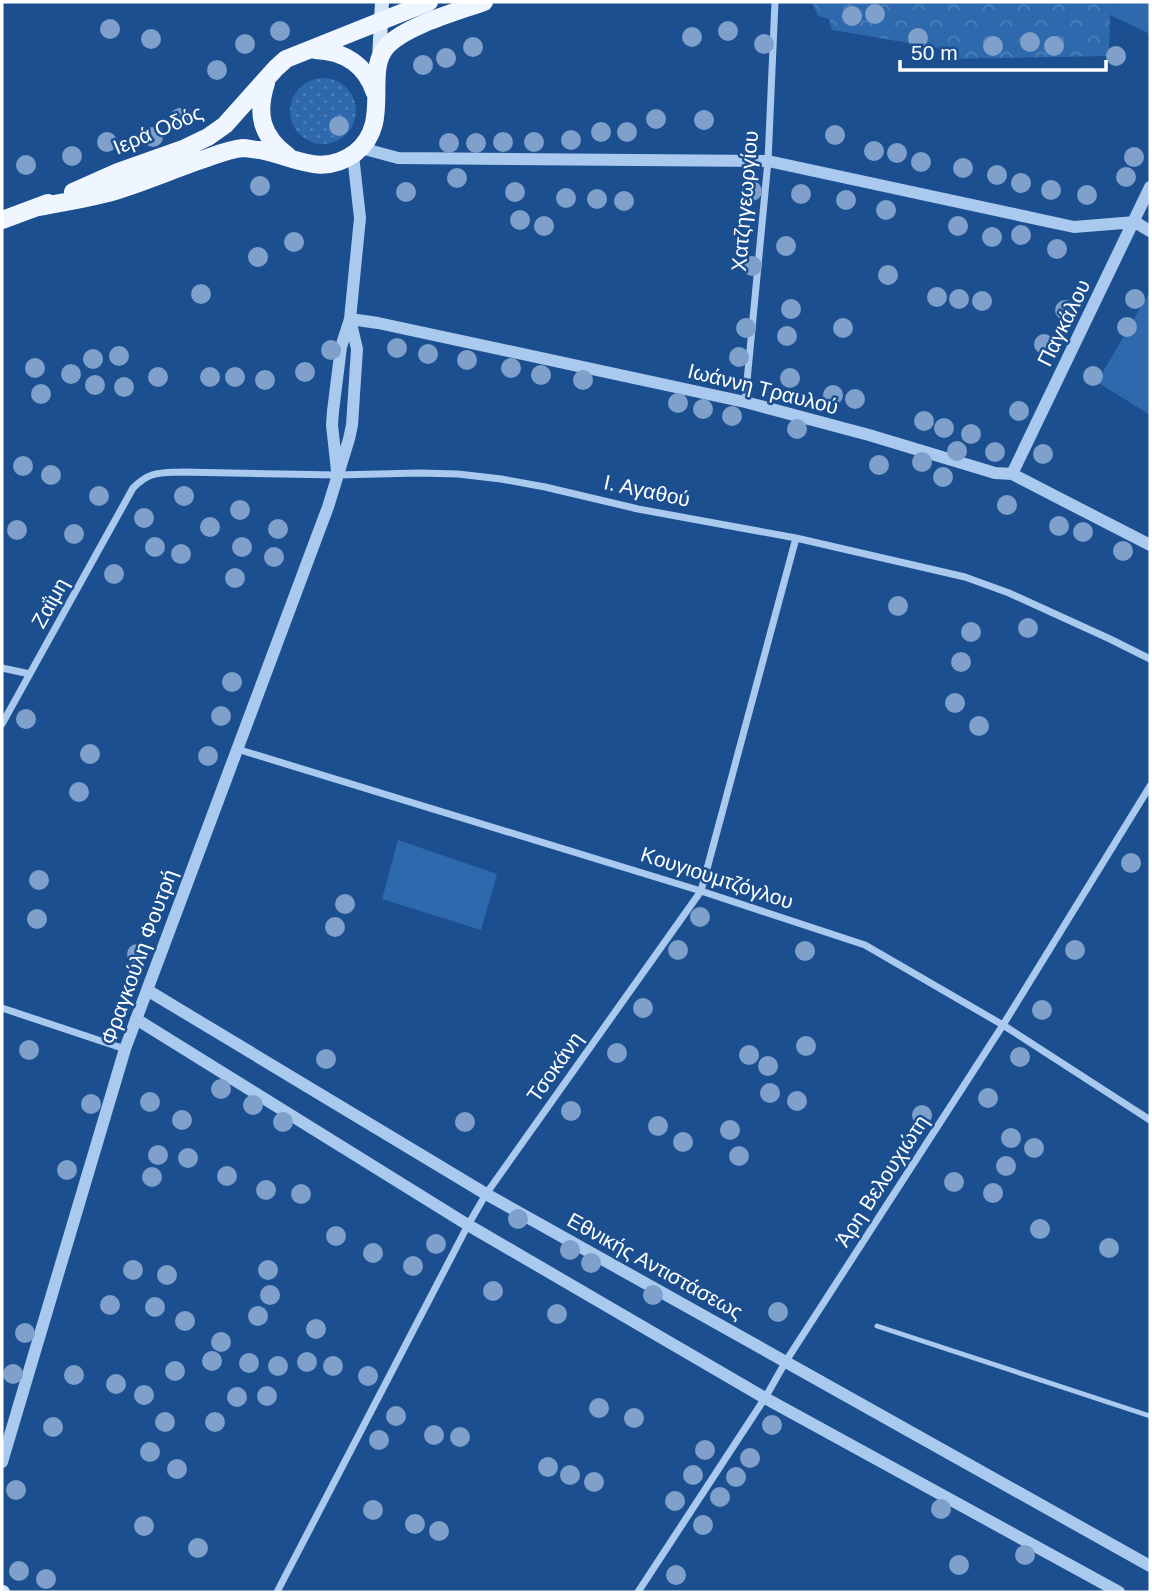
<svg xmlns="http://www.w3.org/2000/svg" width="1152" height="1594" viewBox="0 0 1152 1594" font-family="Helvetica,sans-serif">
	<style>
		.grass { fill: #2e69ad }
		.forest { fill: url(#forest-crowns) }
		.garden { fill: url(#garden-dots) }
		.lines { fill: none; stroke-linecap: round; stroke-linejoin: round }
		.service { stroke: #a9c9ee; stroke-width: 5 }
		.minor { stroke: #a9c9ee; stroke-width: 7 }
		.tertiary { stroke: #a9c9ee; stroke-width: 12 }
		.secondary { stroke: #d6e6fa; stroke-width: 14 }
		.primary { stroke: #f0f6ff; stroke-width: 18 }
		.tree { fill: #7ea0ca }
		.labels { text-anchor: middle; stroke-width: 5; stroke-linejoin: round; paint-order: stroke }
		.street-label { font-size: 21px; fill: #fff; stroke: #1b4f8f }
	</style>
	<defs>
		<pattern id="forest-crowns" width="20" height="18" patternUnits="userSpaceOnUse" patternTransform="scale(1.75)"><rect width="20" height="18" fill="#2e69ad"/><path d="M2 6a3 3 0 1 1 6 0M12 15a3 3 0 1 1 6 0" fill="none" stroke="#4d80b9"/></pattern>
		<pattern id="garden-dots" width="8" height="8" patternUnits="userSpaceOnUse" patternTransform="scale(1.75)"><rect width="8" height="8" fill="#2e69ad"/><path d="M2 2h.1M6 6h.1" fill="none" stroke="#4d80b9" stroke-width="1.8" stroke-linecap="round"/></pattern>
	</defs>
	<rect width="100%" height="100%" fill="#1b4f8f"/>
	<!-- grass -->
	<path class="grass" d="M1116 2H1150V34L1110 15Z
		M1150 291V415L1097 382Z
		M398 840 497 874 481 930 382 899Z"/>
	<!-- forest -->
	<path class="forest" d="M812 2H1116L1110 15 1109 56 943 59 938 48 832 30 829 19 818 16Z"/>
	<!-- garden -->
	<path class="garden" d="M290 111a33 33 0 1 1 66 0a33 33 0 1 1-66 0Z"/>
	<g class="lines">
		<!-- service -->
		<path class="service" d="M877 1326 1150 1416"/>
		<!-- minor -->
		<path class="minor" d="M745 402 768 161 775 2
			M2 668 30 674
			M2 724 133 488C150 471 159 473 182 472L337 475 419 473 458 474 501 479 545 487 638 509 796 538 965 577 1009 593 1110 639 1150 659
			M237 749 701 891 865 945 1003 1025 1150 1120
			M2 1008 125 1049
			M277 1592 468 1225 486 1194 701 891 796 538
			M638 1592 765 1398 786 1361 1003 1025 1150 786"/>
		<!-- tertiary -->
		<path class="tertiary" d="M361 148 398 158 768 161 1074 227 1135 222
			M1135 222 1150 231
			M350 319 378 323 745 402 869 435 995 473 1012 474 1150 545
			M337 471 332 425 333 411 341 347 350 319 360 218 353 155
			M1012 474 1150 187
			M147 990 486 1194 1150 1566
			M136 1019 468 1225 765 1398 1119 1592
			M2 1462 125 1049 328 507 349 439 352 425 357 349 350 319"/>
		<!-- secondary -->
		<path class="secondary" d="M379 59 382 2
			M2 1592H3"/>
		<!-- primary -->
		<path class="primary" d="M315 50C344 51 366 65 375 93
			M266 83C256 114 261 136 288 156
			M73 192 118 172 183 149 208 137 225 125 276 68 286 59 429 2
			M39 207C67 201 101 197 127 187 154 178 180 167 207 158 218 154 231 149 243 148 248 148 254 150 259 150 294 156 321 178 355 153 394 123 362 71 388 45 408 25 456 12 484 2
			M2 220 48 203"/>
	</g>
	<!-- trees -->
	<g class="tree">
		<circle cx="875" cy="14" r="10"/>
		<circle cx="852" cy="16" r="10"/>
		<circle cx="110" cy="29" r="10"/>
		<circle cx="280" cy="31" r="10"/>
		<circle cx="728" cy="31" r="10"/>
		<circle cx="692" cy="37" r="10"/>
		<circle cx="918" cy="38" r="10"/>
		<circle cx="151" cy="39" r="10"/>
		<circle cx="1030" cy="42" r="10"/>
		<circle cx="245" cy="44" r="10"/>
		<circle cx="764" cy="44" r="10"/>
		<circle cx="993" cy="46" r="10"/>
		<circle cx="1054" cy="46" r="10"/>
		<circle cx="473" cy="47" r="10"/>
		<circle cx="1116" cy="56" r="10"/>
		<circle cx="446" cy="58" r="10"/>
		<circle cx="423" cy="65" r="10"/>
		<circle cx="217" cy="70" r="10"/>
		<circle cx="180" cy="118" r="10"/>
		<circle cx="656" cy="119" r="10"/>
		<circle cx="704" cy="120" r="10"/>
		<circle cx="339" cy="126" r="10"/>
		<circle cx="601" cy="132" r="10"/>
		<circle cx="627" cy="132" r="10"/>
		<circle cx="835" cy="135" r="10"/>
		<circle cx="153" cy="137" r="10"/>
		<circle cx="571" cy="140" r="10"/>
		<circle cx="107" cy="142" r="10"/>
		<circle cx="503" cy="142" r="10"/>
		<circle cx="534" cy="142" r="10"/>
		<circle cx="449" cy="143" r="10"/>
		<circle cx="476" cy="143" r="10"/>
		<circle cx="874" cy="151" r="10"/>
		<circle cx="897" cy="153" r="10"/>
		<circle cx="72" cy="156" r="10"/>
		<circle cx="1134" cy="157" r="10"/>
		<circle cx="921" cy="162" r="10"/>
		<circle cx="26" cy="165" r="10"/>
		<circle cx="963" cy="168" r="10"/>
		<circle cx="997" cy="175" r="10"/>
		<circle cx="1126" cy="177" r="10"/>
		<circle cx="457" cy="178" r="10"/>
		<circle cx="1021" cy="183" r="10"/>
		<circle cx="260" cy="186" r="10"/>
		<circle cx="1051" cy="190" r="10"/>
		<circle cx="752" cy="191" r="10"/>
		<circle cx="406" cy="192" r="10"/>
		<circle cx="515" cy="192" r="10"/>
		<circle cx="801" cy="194" r="10"/>
		<circle cx="1087" cy="195" r="10"/>
		<circle cx="566" cy="198" r="10"/>
		<circle cx="597" cy="199" r="10"/>
		<circle cx="846" cy="200" r="10"/>
		<circle cx="624" cy="201" r="10"/>
		<circle cx="886" cy="210" r="10"/>
		<circle cx="520" cy="220" r="10"/>
		<circle cx="544" cy="226" r="10"/>
		<circle cx="958" cy="226" r="10"/>
		<circle cx="1021" cy="235" r="10"/>
		<circle cx="992" cy="237" r="10"/>
		<circle cx="294" cy="242" r="10"/>
		<circle cx="786" cy="246" r="10"/>
		<circle cx="1057" cy="249" r="10"/>
		<circle cx="258" cy="257" r="10"/>
		<circle cx="752" cy="266" r="10"/>
		<circle cx="888" cy="275" r="10"/>
		<circle cx="201" cy="294" r="10"/>
		<circle cx="937" cy="297" r="10"/>
		<circle cx="959" cy="299" r="10"/>
		<circle cx="1135" cy="299" r="10"/>
		<circle cx="982" cy="301" r="10"/>
		<circle cx="791" cy="309" r="10"/>
		<circle cx="1065" cy="310" r="10"/>
		<circle cx="1127" cy="327" r="10"/>
		<circle cx="746" cy="328" r="10"/>
		<circle cx="843" cy="328" r="10"/>
		<circle cx="787" cy="336" r="10"/>
		<circle cx="1044" cy="344" r="10"/>
		<circle cx="397" cy="348" r="10"/>
		<circle cx="331" cy="350" r="10"/>
		<circle cx="428" cy="354" r="10"/>
		<circle cx="119" cy="356" r="10"/>
		<circle cx="739" cy="357" r="10"/>
		<circle cx="93" cy="359" r="10"/>
		<circle cx="467" cy="360" r="10"/>
		<circle cx="35" cy="368" r="10"/>
		<circle cx="511" cy="368" r="10"/>
		<circle cx="305" cy="372" r="10"/>
		<circle cx="71" cy="374" r="10"/>
		<circle cx="541" cy="375" r="10"/>
		<circle cx="1093" cy="376" r="10"/>
		<circle cx="158" cy="377" r="10"/>
		<circle cx="210" cy="377" r="10"/>
		<circle cx="235" cy="377" r="10"/>
		<circle cx="790" cy="378" r="10"/>
		<circle cx="265" cy="380" r="10"/>
		<circle cx="583" cy="380" r="10"/>
		<circle cx="95" cy="385" r="10"/>
		<circle cx="124" cy="387" r="10"/>
		<circle cx="41" cy="394" r="10"/>
		<circle cx="833" cy="395" r="10"/>
		<circle cx="855" cy="399" r="10"/>
		<circle cx="678" cy="403" r="10"/>
		<circle cx="703" cy="409" r="10"/>
		<circle cx="1019" cy="411" r="10"/>
		<circle cx="732" cy="416" r="10"/>
		<circle cx="924" cy="421" r="10"/>
		<circle cx="944" cy="428" r="10"/>
		<circle cx="797" cy="429" r="10"/>
		<circle cx="971" cy="434" r="10"/>
		<circle cx="957" cy="451" r="10"/>
		<circle cx="995" cy="452" r="10"/>
		<circle cx="1043" cy="454" r="10"/>
		<circle cx="922" cy="462" r="10"/>
		<circle cx="879" cy="465" r="10"/>
		<circle cx="23" cy="466" r="10"/>
		<circle cx="51" cy="475" r="10"/>
		<circle cx="943" cy="477" r="10"/>
		<circle cx="99" cy="496" r="10"/>
		<circle cx="184" cy="496" r="10"/>
		<circle cx="1007" cy="505" r="10"/>
		<circle cx="240" cy="510" r="10"/>
		<circle cx="144" cy="518" r="10"/>
		<circle cx="1059" cy="526" r="10"/>
		<circle cx="210" cy="527" r="10"/>
		<circle cx="278" cy="529" r="10"/>
		<circle cx="17" cy="530" r="10"/>
		<circle cx="1083" cy="532" r="10"/>
		<circle cx="74" cy="534" r="10"/>
		<circle cx="155" cy="547" r="10"/>
		<circle cx="242" cy="547" r="10"/>
		<circle cx="1123" cy="551" r="10"/>
		<circle cx="181" cy="554" r="10"/>
		<circle cx="274" cy="557" r="10"/>
		<circle cx="114" cy="574" r="10"/>
		<circle cx="235" cy="578" r="10"/>
		<circle cx="898" cy="606" r="10"/>
		<circle cx="1028" cy="628" r="10"/>
		<circle cx="971" cy="632" r="10"/>
		<circle cx="961" cy="662" r="10"/>
		<circle cx="232" cy="682" r="10"/>
		<circle cx="955" cy="703" r="10"/>
		<circle cx="221" cy="716" r="10"/>
		<circle cx="26" cy="719" r="10"/>
		<circle cx="979" cy="726" r="10"/>
		<circle cx="90" cy="754" r="10"/>
		<circle cx="208" cy="756" r="10"/>
		<circle cx="79" cy="792" r="10"/>
		<circle cx="1131" cy="863" r="10"/>
		<circle cx="39" cy="880" r="10"/>
		<circle cx="345" cy="904" r="10"/>
		<circle cx="700" cy="917" r="10"/>
		<circle cx="37" cy="919" r="10"/>
		<circle cx="335" cy="927" r="10"/>
		<circle cx="678" cy="950" r="10"/>
		<circle cx="1075" cy="950" r="10"/>
		<circle cx="805" cy="951" r="10"/>
		<circle cx="137" cy="954" r="10"/>
		<circle cx="643" cy="1008" r="10"/>
		<circle cx="1042" cy="1010" r="10"/>
		<circle cx="806" cy="1046" r="10"/>
		<circle cx="29" cy="1050" r="10"/>
		<circle cx="617" cy="1053" r="10"/>
		<circle cx="749" cy="1055" r="10"/>
		<circle cx="1020" cy="1057" r="10"/>
		<circle cx="326" cy="1059" r="10"/>
		<circle cx="768" cy="1066" r="10"/>
		<circle cx="221" cy="1089" r="10"/>
		<circle cx="770" cy="1093" r="10"/>
		<circle cx="988" cy="1098" r="10"/>
		<circle cx="797" cy="1101" r="10"/>
		<circle cx="150" cy="1102" r="10"/>
		<circle cx="91" cy="1104" r="10"/>
		<circle cx="253" cy="1105" r="10"/>
		<circle cx="571" cy="1111" r="10"/>
		<circle cx="922" cy="1115" r="10"/>
		<circle cx="182" cy="1120" r="10"/>
		<circle cx="283" cy="1122" r="10"/>
		<circle cx="465" cy="1122" r="10"/>
		<circle cx="658" cy="1126" r="10"/>
		<circle cx="730" cy="1130" r="10"/>
		<circle cx="1011" cy="1138" r="10"/>
		<circle cx="683" cy="1142" r="10"/>
		<circle cx="1034" cy="1148" r="10"/>
		<circle cx="158" cy="1155" r="10"/>
		<circle cx="739" cy="1156" r="10"/>
		<circle cx="188" cy="1158" r="10"/>
		<circle cx="1006" cy="1166" r="10"/>
		<circle cx="67" cy="1170" r="10"/>
		<circle cx="227" cy="1176" r="10"/>
		<circle cx="152" cy="1177" r="10"/>
		<circle cx="954" cy="1182" r="10"/>
		<circle cx="266" cy="1190" r="10"/>
		<circle cx="993" cy="1193" r="10"/>
		<circle cx="301" cy="1194" r="10"/>
		<circle cx="518" cy="1219" r="10"/>
		<circle cx="1040" cy="1229" r="10"/>
		<circle cx="336" cy="1236" r="10"/>
		<circle cx="436" cy="1244" r="10"/>
		<circle cx="1109" cy="1248" r="10"/>
		<circle cx="570" cy="1250" r="10"/>
		<circle cx="373" cy="1253" r="10"/>
		<circle cx="591" cy="1263" r="10"/>
		<circle cx="413" cy="1266" r="10"/>
		<circle cx="133" cy="1270" r="10"/>
		<circle cx="268" cy="1270" r="10"/>
		<circle cx="167" cy="1275" r="10"/>
		<circle cx="493" cy="1291" r="10"/>
		<circle cx="270" cy="1295" r="10"/>
		<circle cx="653" cy="1295" r="10"/>
		<circle cx="110" cy="1305" r="10"/>
		<circle cx="155" cy="1307" r="10"/>
		<circle cx="778" cy="1312" r="10"/>
		<circle cx="557" cy="1314" r="10"/>
		<circle cx="258" cy="1316" r="10"/>
		<circle cx="185" cy="1321" r="10"/>
		<circle cx="316" cy="1329" r="10"/>
		<circle cx="25" cy="1333" r="10"/>
		<circle cx="221" cy="1342" r="10"/>
		<circle cx="212" cy="1361" r="10"/>
		<circle cx="307" cy="1362" r="10"/>
		<circle cx="249" cy="1363" r="10"/>
		<circle cx="278" cy="1366" r="10"/>
		<circle cx="333" cy="1366" r="10"/>
		<circle cx="175" cy="1371" r="10"/>
		<circle cx="13" cy="1374" r="10"/>
		<circle cx="74" cy="1375" r="10"/>
		<circle cx="368" cy="1376" r="10"/>
		<circle cx="116" cy="1384" r="10"/>
		<circle cx="144" cy="1395" r="10"/>
		<circle cx="267" cy="1396" r="10"/>
		<circle cx="237" cy="1397" r="10"/>
		<circle cx="599" cy="1408" r="10"/>
		<circle cx="396" cy="1416" r="10"/>
		<circle cx="634" cy="1418" r="10"/>
		<circle cx="165" cy="1422" r="10"/>
		<circle cx="215" cy="1422" r="10"/>
		<circle cx="772" cy="1425" r="10"/>
		<circle cx="53" cy="1427" r="10"/>
		<circle cx="434" cy="1435" r="10"/>
		<circle cx="460" cy="1437" r="10"/>
		<circle cx="379" cy="1440" r="10"/>
		<circle cx="705" cy="1450" r="10"/>
		<circle cx="150" cy="1452" r="10"/>
		<circle cx="750" cy="1458" r="10"/>
		<circle cx="548" cy="1467" r="10"/>
		<circle cx="177" cy="1469" r="10"/>
		<circle cx="570" cy="1475" r="10"/>
		<circle cx="693" cy="1475" r="10"/>
		<circle cx="736" cy="1477" r="10"/>
		<circle cx="594" cy="1482" r="10"/>
		<circle cx="16" cy="1490" r="10"/>
		<circle cx="720" cy="1497" r="10"/>
		<circle cx="675" cy="1501" r="10"/>
		<circle cx="941" cy="1509" r="10"/>
		<circle cx="373" cy="1510" r="10"/>
		<circle cx="415" cy="1524" r="10"/>
		<circle cx="703" cy="1525" r="10"/>
		<circle cx="144" cy="1526" r="10"/>
		<circle cx="439" cy="1531" r="10"/>
		<circle cx="198" cy="1548" r="10"/>
		<circle cx="1025" cy="1555" r="10"/>
		<circle cx="959" cy="1565" r="10"/>
		<circle cx="19" cy="1571" r="10"/>
		<circle cx="676" cy="1575" r="10"/>
		<circle cx="46" cy="1579" r="10"/>
	</g>
	<g class="labels">
		<!-- street labels -->
		<g class="street-label">
			<text transform="translate(158 130) rotate(-23)" y="7">Ιερά Οδός</text>
			<text transform="translate(745 201) rotate(-85)" y="7">Χατζηγεωργίου</text>
			<text transform="translate(1064 323) rotate(-64)" y="7">Παγκάλου</text>
			<text transform="translate(763 389) rotate(14)" y="7">Ιωάννη Τραυλού</text>
			<text transform="translate(647 491) rotate(12)" y="7">Ι. Αγαθού</text>
			<text transform="translate(50 603) rotate(-61)" y="7">Ζαΐμη</text>
			<text transform="translate(717 878) rotate(18)" y="7">Κουγιουμτζόγλου</text>
			<text transform="translate(139 957) rotate(-70)" y="7">Φραγκούλη Φουτρή</text>
			<text transform="translate(555 1067) rotate(-55)" y="7">Τσοκάνη</text>
			<text transform="translate(882 1181) rotate(-57)" y="7">Άρη Βελουχιώτη</text>
			<text transform="translate(655 1266) rotate(29)" y="7">Εθνικής Αντιστάσεως</text>
		</g>
	</g>
	<!-- border -->
	<rect width="1152" height="1594" fill="none" stroke="#ffffff" stroke-width="7"/>
	<!-- scale -->
	<path d="M900 60v10h206v-10" fill="none" stroke="#ffffff" stroke-width="3.5"/>
	<text x="911" y="60" font-size="21" fill="#ffffff" stroke="#1b4f8f" stroke-width="5" paint-order="stroke">50 m</text>
</svg>
